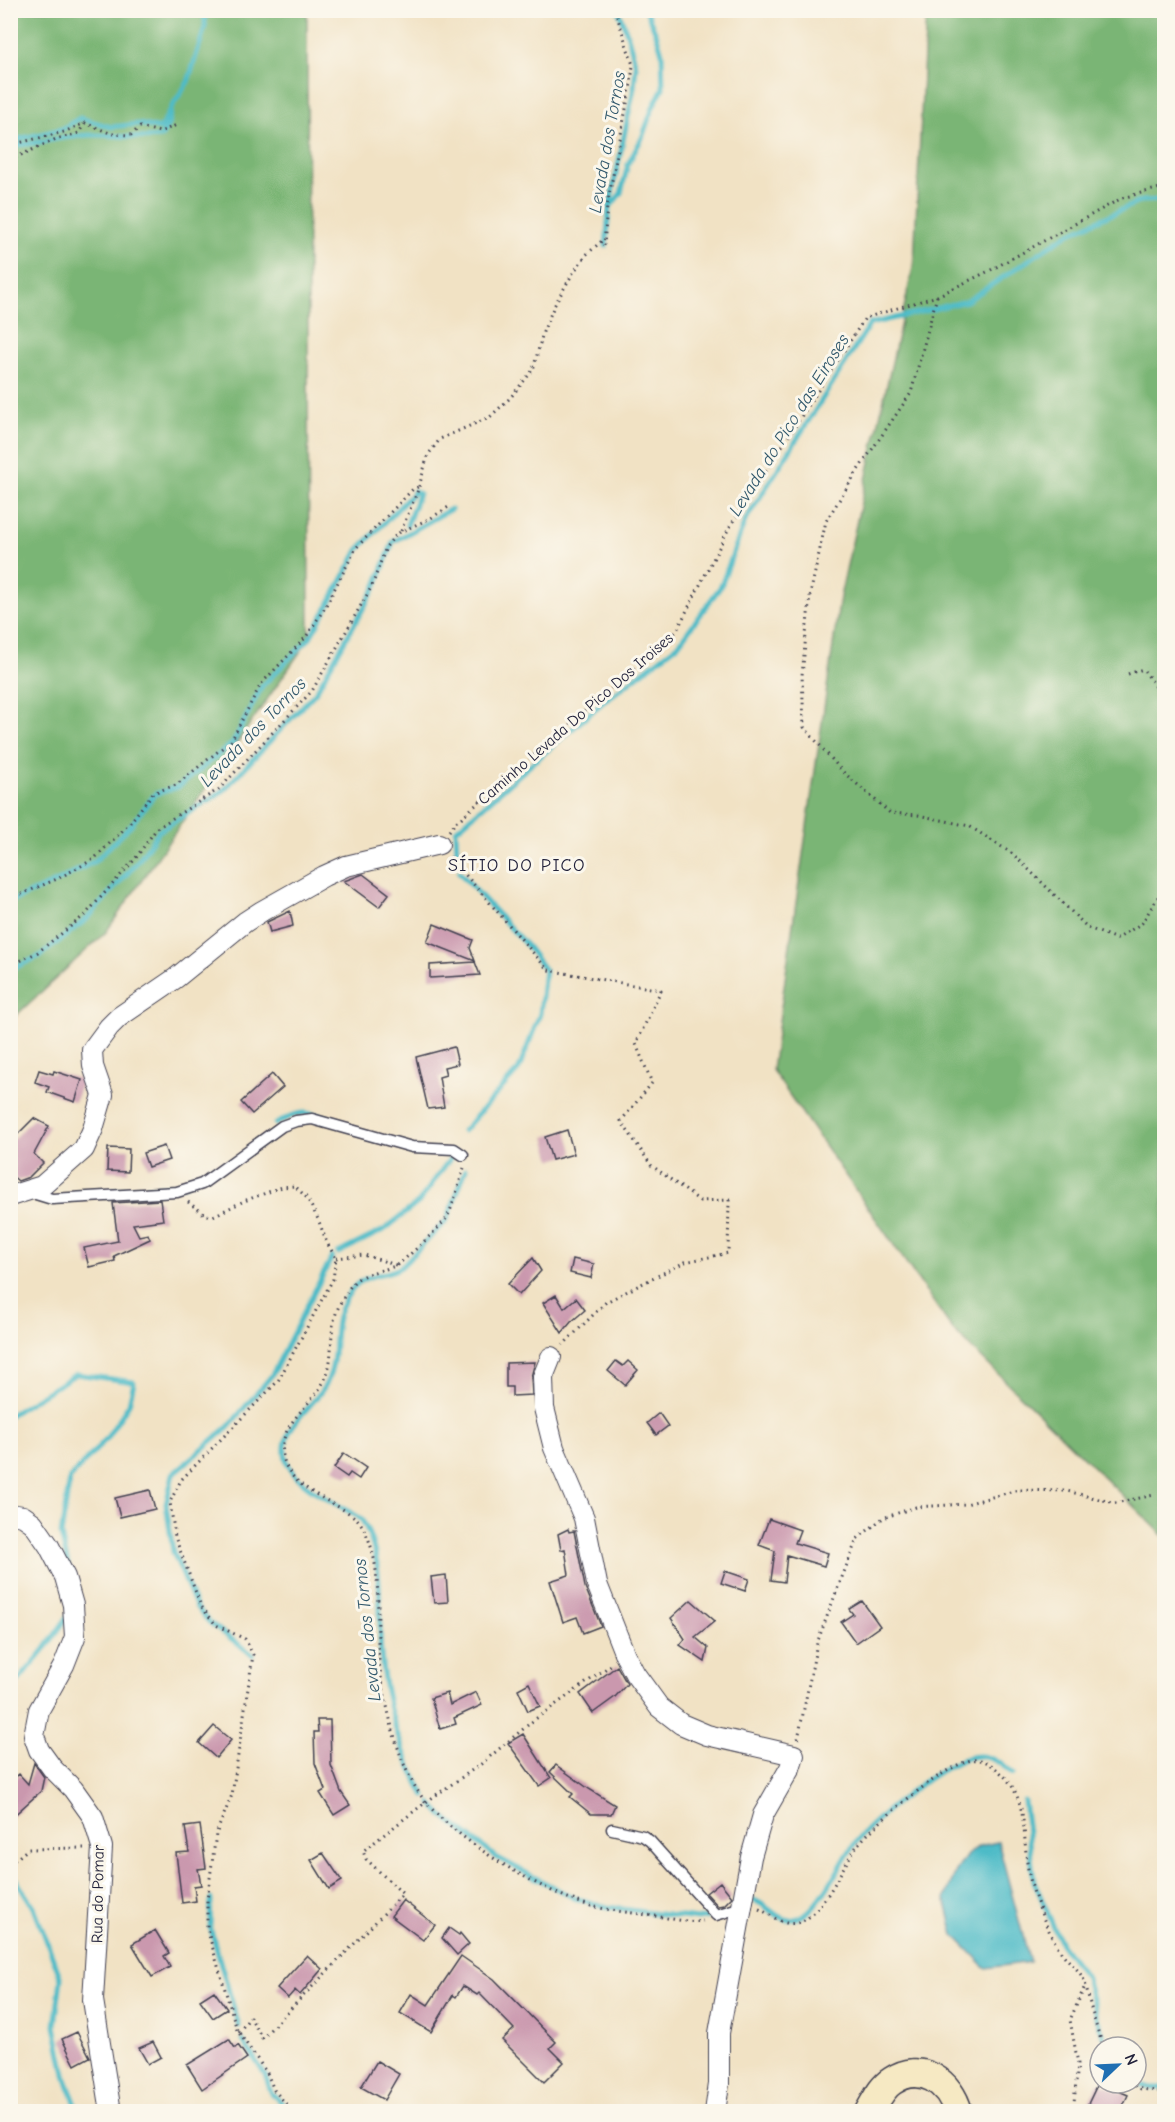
<svg xmlns="http://www.w3.org/2000/svg" width="1175" height="2122" viewBox="0 0 1175 2122" font-family="'Comic Neue',sans-serif">
	<style>
		.forest { fill: #7ab574; stroke: #4e6c58; stroke-width: 1.5 }
		.water { fill: #4dbbc7; stroke: #386e81; stroke-width: 1.5 }
		.lines { fill: none; stroke-linecap: round; stroke-linejoin: round }
		.stream { stroke: #4dbbc7; stroke-width: 5 }
		.building { fill: #ca98ae }
		.lane-casing { stroke: #413f50; stroke-width: 13 }
		.street-casing { stroke: #413f50; stroke-width: 22 }
		.secondary-casing { stroke: #413f50; stroke-width: 31 }
		.path { stroke: #413f50; stroke-width: 3; stroke-dasharray: 1.5 4.5; stroke-linecap: butt }
		.lane { stroke: #fff; stroke-width: 10 }
		.street { stroke: #fff; stroke-width: 20 }
		.secondary { stroke: #f6e9c3; stroke-width: 28 }
		.labels { text-anchor: middle; stroke-width: 6; stroke-linejoin: round; paint-order: stroke }
		.street-label { font-size: 16px; fill: #22223b; stroke: #fbf7ec }
		.water-label { font-size: 18px; font-style: italic; fill: #31586c; stroke: #fbf7ec }
		.neighbourhood-label { font-size: 18px; letter-spacing: 1.5px; fill: #22223b; stroke: #fbf7ec }
	</style>
	<rect width="100%" height="100%" fill="#fbf7ec"/>
	<filter id="ink" filterUnits="userSpaceOnUse"><feTurbulence type="fractalNoise" baseFrequency=".0167" numOctaves="2"/><feDisplacementMap in="SourceGraphic" scale="12" xChannelSelector="R" yChannelSelector="G"/><feConvolveMatrix kernelMatrix="1 2 1 2 8 2 1 2 1" color-interpolation-filters="sRGB"/></filter>
	<filter id="wash" filterUnits="userSpaceOnUse"><feTurbulence type="fractalNoise" baseFrequency=".008" numOctaves="4" result="noise"/><feDisplacementMap in="SourceGraphic" scale="24" xChannelSelector="R" yChannelSelector="G"/><feGaussianBlur stdDeviation="1.35" result="paint"/><feColorMatrix in="noise" values="0 0 0 0 0 0 0 0 0 0 0 0 0 0 0 0 0 1.4 0 .05"/><feComposite in="paint" operator="in"/></filter>
	<g filter="url(#wash)">
		<rect width="100%" height="100%" fill="#f1e2c4"/>
		<!-- forest -->
		<path class="forest" d="M11 10 307 11 309 639 106 932 11 1020Z
			M926 11H1164V1536L953 1330 772 1070 840 597 914 263Z"/>
		<!-- water -->
		<path class="water" d="M998 1842 1030 1962 986 1968 954 1935 945 1898 956 1871 967 1855 979 1846Z"/>
		<g class="lines">
			<!-- stream -->
			<path class="stream" d="M10 141 62 129 80 118 111 127 139 124 160 129 169 112
				M10 146C37 144 65 136 90 135 114 134 137 140 161 137L168 125 171 108 188 82 205 27V10
				M610 207 621 193 628 164 642 138 653 107 663 88 662 53 657 36 646 10
				M606 246 609 208 634 88 636 66 627 33 618 10
				M407 525 419 493
				M457 855 456 830 602 703 678 645 721 586 745 521 870 324 967 301 1068 234 1141 201 1164 200
				M459 872 527 946 545 970 540 1014 519 1069 463 1131
				M10 902 58 881 95 861 131 825 155 794 178 787 233 743 262 686 309 639 326 610 358 550 415 491
				M10 970 40 956 88 918 138 861 159 831 222 792 315 693 375 588 393 542 451 509
				M276 1124C300 1109 307 1111 333 1120
				M10 1184H11
				M111 1191 185 1185
				M338 1253 384 1230 419 1202 454 1153
				M10 1415 76 1374 134 1382 129 1404 106 1439 70 1478 61 1535 68 1564
				M253 1655 210 1623 197 1608 173 1552 166 1504 173 1474 228 1427 272 1375 332 1257
				M10 1691 45 1649 68 1616
				M425 1796C401 1753 385 1704 381 1654 378 1615 384 1574 370 1537 368 1531 365 1525 362 1520 357 1515 349 1512 343 1508 322 1496 288 1480 285 1454 282 1423 317 1406 328 1380 342 1347 325 1320 355 1286 367 1273 387 1276 401 1267L447 1220 466 1169
				M1024 1801 1034 1881 1061 1944 1086 1977 1098 2021 1108 2047
				M431 1803 443 1816 496 1857 574 1898 608 1907 697 1919 706 1918
				M10 1877 15 1878 34 1908 61 1979 55 2026 66 2079 79 2112
				M211 1899 210 1927 239 2026
				M749 1899C768 1901 777 1926 798 1918 819 1911 840 1864 853 1846 870 1821 948 1756 978 1756 992 1756 1003 1765 1013 1774
				M243 2041 265 2075 271 2092 290 2112
				M1136 2083 1151 2088H1164"/>
		</g>
		<g id="blocks">
			<!-- building -->
			<path class="building" d="M363 874 389 894 379 907 344 881Z
				M290 911 293 926 270 932 267 922Z
				M434 924 473 940 470 948 475 961 427 942Z
				M475 962 480 975 430 978V965Z
				M454 1047 458 1064 444 1067 446 1075 439 1077 444 1107 428 1109 416 1057Z
				M39 1070 53 1074 54 1071 82 1080 75 1102 47 1092 49 1087 35 1082Z
				M272 1074 283 1087 252 1114 241 1102Z
				M34 1118 49 1126 34 1154 43 1163 29 1177 18 1181 10 1174V1142Z
				M567 1130 574 1154 552 1160 545 1137Z
				M164 1146 169 1160 148 1167 143 1153Z
				M108 1148 129 1149 128 1172 107 1171Z
				M160 1200 163 1220 133 1224 139 1236 148 1234 150 1239 114 1256 115 1261 89 1267 84 1248 118 1241 113 1203Z
				M533 1258 541 1271 519 1295 508 1284Z
				M573 1259 594 1264 591 1278 570 1273Z
				M556 1295 564 1308 576 1298 585 1310 571 1322 562 1333 543 1303Z
				M616 1361 623 1366 628 1361 638 1370 625 1385 608 1371Z
				M535 1362 531 1377 532 1395 512 1396V1387H506V1363Z
				M659 1413 668 1426 656 1435 647 1423Z
				M344 1453 366 1468 359 1479 350 1473 347 1477 334 1468Z
				M150 1490 155 1509 120 1517 115 1498Z
				M769 1519 800 1530 795 1543 828 1553 824 1566 787 1555 784 1582 771 1580 775 1551 759 1545Z
				M568 1529 569 1532 574 1531 585 1587 601 1626 583 1633 577 1617 563 1622 550 1581 569 1575 565 1549 561 1550 558 1534Z
				M725 1571 749 1579 745 1591 721 1583Z
				M446 1575 448 1602 434 1603 431 1577Z
				M691 1600 715 1621 695 1637 708 1648 705 1662 680 1645 685 1639 671 1618Z
				M862 1601 880 1626 856 1643 841 1622 853 1614 849 1609Z
				M617 1666 627 1684 615 1697 593 1713 580 1694Z
				M529 1683 540 1706 528 1711 518 1689Z
				M476 1692 482 1705 454 1718 456 1724 440 1729 431 1698 447 1693 450 1705Z
				M317 1720H330L331 1765 341 1792 350 1805 334 1815 320 1793 325 1790 315 1763 314 1732H318Z
				M214 1726 231 1740 216 1758 199 1743Z
				M523 1734 551 1778 539 1786 508 1743Z
				M34 1763 44 1777 41 1791 10 1819V1782L19 1774 28 1784Z
				M556 1765 589 1789 615 1805 611 1814H591L570 1797 573 1794 550 1772Z
				M200 1825 206 1868 198 1869 201 1885 194 1886 196 1901 182 1903 176 1853 189 1852 185 1827Z
				M323 1853 342 1881 329 1889 311 1860Z
				M720 1882 732 1897 724 1905 718 1906 706 1893Z
				M403 1900 435 1925 423 1940 391 1916Z
				M449 1928 459 1935 460 1933 469 1944 457 1955 442 1938Z
				M155 1930 169 1953 164 1956 170 1967 152 1977 132 1944Z
				M307 1955 322 1969 300 1995 295 1990 288 1998 277 1988Z
				M461 1956 494 1979 556 2042 550 2048 564 2062 544 2082 502 2040 514 2029 479 1993 477 1995 463 1986 456 1997 453 1995 431 2032 400 2013 411 1994 428 2005Z
				M214 1991 227 2009 213 2018 200 2000Z
				M77 2032 90 2057 75 2065 62 2039Z
				M229 2039 235 2048 238 2045 247 2058 202 2089 187 2065Z
				M153 2042 161 2057 148 2064 139 2048Z
				M377 2061 399 2074 384 2100 361 2087Z
				M1099 2081 1100 2083 1128 2095 1120 2112H1112L1102 2106 1099 2112H1092L1086 2108Z"/>
		</g>
	</g>
	<g filter="url(#ink)">
		<use href="#blocks" fill-opacity="0" stroke="#413f50" stroke-width="1.5"/>
		<g class="lines">
			<defs>
				<path id="lane" d="M29 1192 52 1199 177 1192 202 1184 282 1126 296 1121 312 1119 412 1147 454 1149 463 1155
					M612 1829 643 1836 650 1841 716 1915 742 1907"/>
				<path id="street" d="M10 1196 42 1186 84 1149 93 1129 103 1095 93 1066 92 1050 109 1027 119 1017 176 978 245 922 262 911 324 876 346 866 439 844
					M551 1357 543 1377 544 1408 554 1448 584 1518 597 1584 625 1655 635 1674 659 1707 681 1724 707 1735 794 1755 790 1768 763 1815 751 1857 719 2033V2084L715 2112
					M10 1514 23 1516 33 1523 49 1546 65 1577 73 1605 75 1637 64 1665 39 1710 34 1736 39 1750 52 1768 73 1789 93 1817 102 1847 93 2000 111 2112"/>
				<path id="secondary" d="M869 2112C876 2101 881 2088 892 2081 921 2061 950 2082 958 2112"/>
			</defs>
			<!-- lane casing -->
			<use href="#lane" class="lane-casing"/>
			<!-- street casing -->
			<use href="#street" class="street-casing"/>
			<!-- secondary casing -->
			<use href="#secondary" class="secondary-casing"/>
			<!-- path -->
			<path class="path" d="M10 145 64 132 85 123 112 134 131 135 140 127 160 132 179 124
				M10 160 56 139 79 133 84 124
				M604 246 607 206 631 83 633 65 615 10
				M937 296 911 393 858 470 826 521 810 595 802 675 804 727 842 771 890 813 918 815 969 826 1013 854 1088 928 1117 939 1142 923 1164 887
				M401 531 418 490 428 455 440 439 490 417 510 398 533 370 543 332 554 306 573 273 586 255 604 239
				M1128 674 1143 669 1164 698
				M449 831 455 823 676 632 729 528 865 318 937 296 989 271 1122 198 1164 187
				M450 857 548 970 661 990 636 1044 652 1083 621 1121 651 1165 700 1201 729 1200 728 1253 685 1262 606 1302 563 1345
				M10 899 57 879 94 859 129 824 153 793 176 785 231 741 261 684 306 637 324 609 356 548 413 489 418 487
				M10 966 38 952 85 915 135 859 157 828 219 789 312 691 372 586 386 547 393 538 400 532 431 518 450 506
				M464 1168C459 1182 453 1208 446 1219 441 1226 402 1263 395 1266 382 1271 366 1272 355 1281 351 1285 348 1290 346 1294 323 1326 338 1354 324 1381 313 1403 287 1419 283 1443 277 1487 332 1498 357 1519 362 1524 365 1531 368 1538 385 1581 373 1630 381 1676 389 1717 398 1767 425 1801 456 1840 543 1893 591 1906 612 1911 634 1913 655 1916 670 1918 687 1923 703 1921
				M188 1202 205 1215 213 1216 244 1201 282 1187 295 1186 307 1198 318 1219 327 1243 336 1258 333 1279 278 1381 181 1480 170 1502 175 1537 201 1606 216 1625 245 1639 253 1655 232 1795 216 1834 207 1900V1929L237 2030 267 2073 274 2090 293 2112
				M336 1258 364 1255 396 1265
				M798 1739 817 1643 837 1590 857 1539 883 1518 916 1507 966 1504 1018 1490 1067 1491 1115 1503 1154 1495
				M10 1864 28 1849 84 1848
				M759 1909C773 1915 783 1928 800 1922 824 1913 842 1866 857 1846 874 1824 945 1764 972 1760 984 1758 992 1765 1000 1772 1029 1798 1022 1834 1028 1869 1032 1894 1046 1929 1060 1950 1066 1960 1077 1967 1083 1978 1087 1986 1088 1996 1090 2004 1094 2019 1098 2033 1104 2047
				M239 2032 250 2017 262 2038 403 1894 366 1859 363 1851 426 1802 481 1764 534 1720 611 1665
				M1129 2083 1141 2089 1164 2092
				M1073 2112 1078 2064 1070 2020 1085 1986"/>
			<!-- lane -->
			<use href="#lane" class="lane"/>
			<!-- street -->
			<use href="#street" class="street"/>
			<!-- secondary -->
			<use href="#secondary" class="secondary"/>
		</g>
	</g>
	<g class="labels">
		<!-- street labels -->
		<g class="street-label">
			<text transform="translate(575 718) rotate(-41)" y="6">Caminho Levada Do Pico Dos Iroises</text>
			<text transform="translate(97 1894) rotate(-89)" y="6">Rua do Pomar</text>
		</g>
		<!-- water labels -->
		<g class="water-label">
			<text transform="translate(607 142) rotate(-80)" y="6">Levada dos Tornos</text>
			<text transform="translate(789 425) rotate(-58)" y="6">Levada do Pico das Eiroses</text>
			<text transform="translate(253 732) rotate(-46)" y="6">Levada dos Tornos</text>
			<text transform="translate(367 1630) rotate(-96)" y="6">Levada dos Tornos</text>
		</g>
		<!-- neighbourhood labels -->
		<g class="neighbourhood-label">
			<text x="517" y="871">SÍTIO DO PICO</text>
		</g>
	</g>
	<!-- margin -->
	<rect width="1175" height="2122" fill="none" stroke="#fbf7ec" stroke-width="36"/>
	<!-- north arrow -->
	<g transform="translate(1118 2065) rotate(67)"><circle r="28" fill="#fbf7ec" stroke="#a4a2a5" stroke-width="1.5"/>
	<path d="M0-4.5L10 22L0 15L-10 22Z" fill="#1f6fb2"/>
	<text y="-9" font-size="16" font-weight="bold" text-anchor="middle" fill="#22223b">N</text>
	</g>
</svg>
